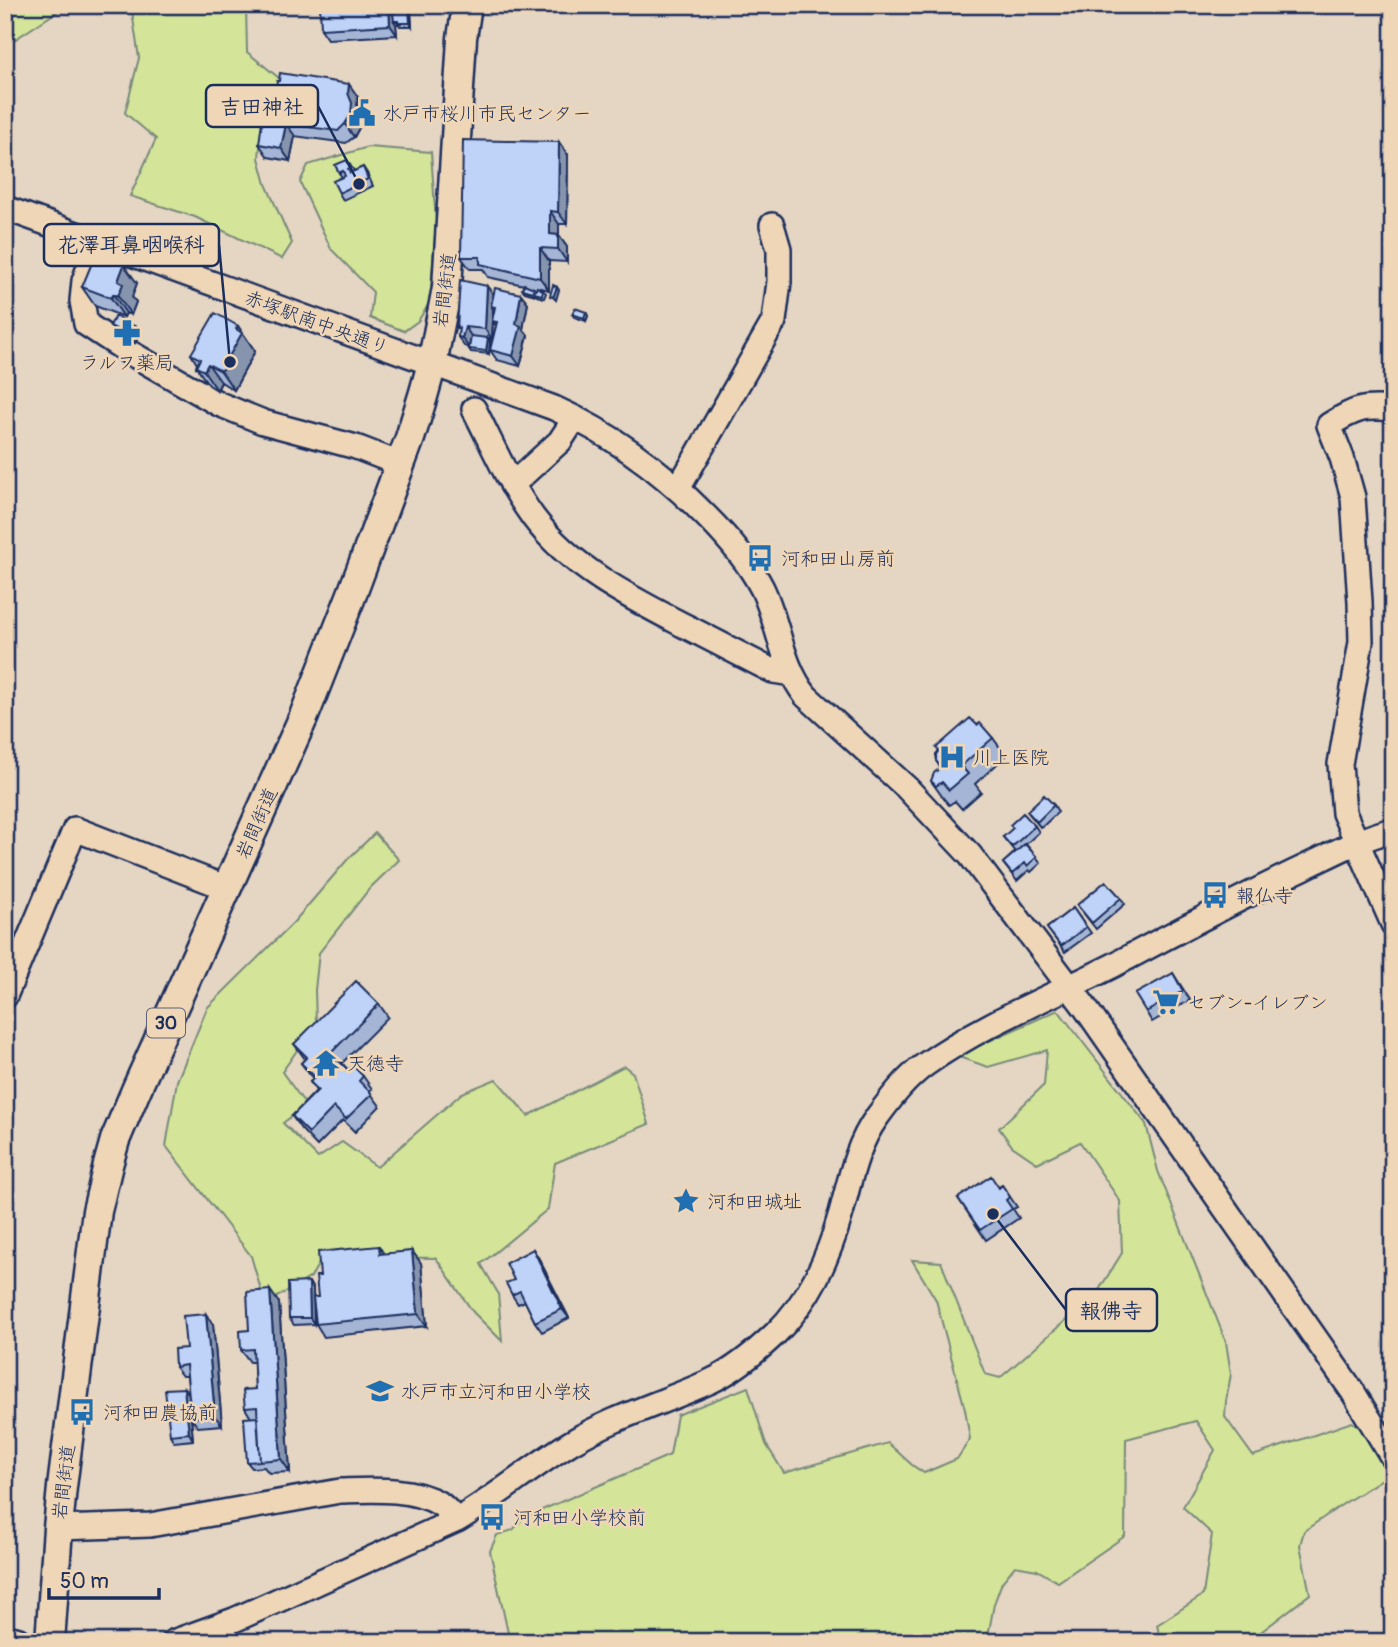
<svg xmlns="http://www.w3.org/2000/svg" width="1398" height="1647" viewBox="0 0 1398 1647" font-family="Pangolin,'Klee One',sans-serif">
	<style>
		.green { fill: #d4e498; stroke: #788a7b; stroke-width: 2 }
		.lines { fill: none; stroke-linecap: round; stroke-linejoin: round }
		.minor-casing { stroke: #1b2f5e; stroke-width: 28 }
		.major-casing { stroke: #1b2f5e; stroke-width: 33 }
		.minor { stroke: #efd6b6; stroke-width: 23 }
		.major { stroke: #efd6b6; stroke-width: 28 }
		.wall { fill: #a4b5d5; stroke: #1b2f5e; stroke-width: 2 }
		.shaded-wall { fill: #8694ae; stroke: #1b2f5e; stroke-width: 2 }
		.building { fill: #bfd3f8; stroke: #1b2f5e; stroke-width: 2 }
		.labels { text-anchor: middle; stroke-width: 5; stroke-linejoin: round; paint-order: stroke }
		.shield { fill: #efd6b6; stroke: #5b6178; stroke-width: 2 }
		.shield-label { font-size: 18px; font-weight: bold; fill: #1b2f5e }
		.poi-label { font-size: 19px; fill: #1b2f5e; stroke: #efd6b6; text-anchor: start }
		.street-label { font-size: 19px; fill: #1b2f5e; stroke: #efd6b6 }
		.leader { fill: none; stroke: #1b2f5e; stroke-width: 2.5 }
		.callout-dot { fill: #1b2f5e; stroke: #efd6b6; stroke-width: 2.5 }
		.callout { fill: #efd6b6; stroke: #1b2f5e; stroke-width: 2.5 }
		.callout-label { font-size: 21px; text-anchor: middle; font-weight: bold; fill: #1b2f5e }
	</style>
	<rect width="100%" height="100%" fill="#e5d5c3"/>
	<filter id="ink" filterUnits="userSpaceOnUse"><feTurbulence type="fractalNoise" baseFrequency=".0143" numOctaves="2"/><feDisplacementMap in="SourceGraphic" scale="14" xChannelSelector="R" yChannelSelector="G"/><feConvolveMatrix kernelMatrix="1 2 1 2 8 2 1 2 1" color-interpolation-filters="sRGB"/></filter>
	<g filter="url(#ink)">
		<!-- green -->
		<path class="green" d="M5 5H60L61 9 5 46Z
			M131 5H246L247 52 279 78V101L264 104 259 158 266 184 292 243 282 259 195 217 130 196 156 139 125 113 139 58Z
			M368 147 431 152 436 223 430 302 418 321 404 331 370 318 373 292 331 249 300 182 308 165Z
			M375 833 399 860 370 888 319 953 315 990 316 1023 282 1072 306 1105 283 1123 318 1158 342 1142 377 1167 462 1093 496 1079 528 1116 624 1066 633 1073 649 1124 555 1163 548 1209 481 1264 498 1293 502 1341 473 1312 436 1258 323 1256 311 1277 265 1304 251 1256 166 1146 177 1081 207 1008 293 923 347 860Z
			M1058 1010 1146 1124 1158 1171 1226 1342 1231 1374 1226 1401 1225 1417 1253 1456 1352 1422 1370 1434 1387 1476 1343 1504 1304 1531 1300 1545 1310 1594 1248 1642H1161L1157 1625 1203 1595 1212 1534 1183 1507 1215 1450 1196 1421 1126 1439 1125 1536 1058 1582 1037 1570 1015 1566 1002 1582 994 1604 987 1642H510L490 1551 497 1535 513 1530 523 1518 670 1455 677 1415 748 1387 766 1444 784 1473 888 1443 912 1465 924 1473 957 1459 970 1439 965 1409 936 1300 912 1260 941 1262 985 1374 1000 1378 1097 1293 1122 1253 1120 1201 1080 1142 1037 1163 1012 1146 999 1128 1044 1085 1047 1050 988 1067 956 1056Z"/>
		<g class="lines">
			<defs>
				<path id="minor" d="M5 208 554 408C612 434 662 471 706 516 727 537 748 561 762 588 779 623 781 665 806 696L907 788 970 855 1084 1006 1353 1392 1393 1458
					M98 242 84 281 82 301 86 324 127 351 219 404 263 422 356 447 400 464
					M474 409C493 446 509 484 533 517 570 567 629 597 683 625 713 640 743 656 773 671L792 674
					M1393 409C1362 406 1355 409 1329 425L1342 458 1353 497 1360 602 1361 642 1340 764 1344 813 1393 924
					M512 485 560 441 575 418
					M678 489 774 321 779 282V249L772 225
					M5 996 75 829 227 888
					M58 1528 150 1525 340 1491C372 1490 412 1487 440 1504 446 1508 451 1515 457 1520
					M173 1642 234 1620 457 1520C497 1497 532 1466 572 1442 616 1416 665 1402 711 1381 735 1370 756 1352 775 1334 809 1301 828 1259 841 1213 850 1180 856 1146 877 1117 891 1098 906 1078 926 1064 984 1023 1051 997 1114 965 1177 932 1239 898 1303 868 1332 854 1361 838 1393 830"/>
				<path id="major" d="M5 1639 17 1642
					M50 1642 58 1528 62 1487 97 1211 108 1165 115 1140 137 1088 304 716 352 594 410 438 423 396 432 364 447 288 462 38 467 5"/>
			</defs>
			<!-- minor casing -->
			<use href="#minor" class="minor-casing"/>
			<!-- major casing -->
			<use href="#major" class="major-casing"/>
			<!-- minor -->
			<use href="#minor" class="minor"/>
			<!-- major -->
			<use href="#major" class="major"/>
		</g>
		<!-- wall -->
		<path class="wall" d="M409 8 411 12 412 26H400L399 24H396L397 35 328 39 321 29Z
			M275 96 358 97 357 105 361 115 360 126 354 137 346 143 295 136 290 161 268 157 259 144 280 103Z
			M568 155 567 224H559V236L567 247V262L549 261V290L540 288 546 293 544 298 537 296 535 294V295L525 292 522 289 524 285 488 277 483 269H470L461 257Z
			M347 160 354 171 363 167 367 173 373 186 343 200 339 193 342 177 339 173Z
			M137 283 132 297 136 302 131 315 126 313 124 317 95 306 82 287Z
			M521 294 528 303 523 329 528 335 520 366 497 360 490 350 496 326 493 321 492 339 489 338 490 341 489 354 471 352 469 349 470 343 469 348 464 346 458 337 459 330 457 328 494 295Z
			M586 312 588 316 586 321 574 317 572 314Z
			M110 326 140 334 135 343 114 332Z
			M238 326 255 351 234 390 221 382 217 390 209 385 196 367 197 364 191 354Z
			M977 725 993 738 1006 756 975 784 981 792 962 809 955 801 949 805 944 799 931 781 940 767 936 761Z
			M1054 805 1058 812 1041 828 1027 811Z
			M1035 826 1039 832 1026 844 1041 863 1031 872 1029 870 1017 881 1003 863 1015 852 1003 837Z
			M1121 898 1125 904 1096 929 1077 905Z
			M1073 908 1091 933 1065 952 1047 928Z
			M1173 973 1190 1000 1152 1022 1146 1012Z
			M379 1004 388 1017 342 1063 348 1070 363 1076 372 1089 369 1091 380 1106 355 1132 343 1120 317 1146 301 1129 292 1116 316 1091 310 1082 313 1079 301 1063 305 1059 294 1044Z
			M1002 1185 1017 1207 1013 1209 1019 1218 986 1240 958 1198 999 1187Z
			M379 1246 384 1254 412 1251 421 1263 427 1326 324 1337 316 1324 313 1301 314 1324 294 1325 289 1318 313 1289V1297H318L320 1276Z
			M533 1249 539 1259 569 1318 542 1332 535 1322 525 1301 518 1304 512 1295 514 1280Z
			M279 1303 290 1472 269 1473 264 1467 252 1468 247 1462 251 1418 245 1408 255 1389 254 1362H250L241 1350 249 1330Z
			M213 1324 222 1425 198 1427 191 1418 193 1440 174 1442 170 1435 184 1388 189 1394 187 1376H182L175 1367 186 1348Z"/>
		<!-- shaded-wall -->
		<path class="shaded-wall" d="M389 5H395L396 21H394L396 24 397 35 390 25Z
			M409 8 411 12 412 26 410 23Z
			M349 84 358 97 357 105 361 115 360 126 354 137 345 124Z
			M286 124 295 136 290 161 281 148Z
			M559 142 568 155 567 224 558 212Z
			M550 211 559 224V236L567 247V262L558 249 550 234Z
			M540 248 549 261V290L540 278Z
			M124 265 137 283 132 297 136 302 131 315 118 296V281Z
			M487 286 494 295 491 306 493 309 492 339 485 329Z
			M557 287 559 290 556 300 553 297Z
			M113 294 126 313 124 317 111 298Z
			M521 294 528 303 523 329 528 335 520 366 513 356 516 324Z
			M586 312 588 316 586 321 584 318Z
			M238 326 255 351 234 390 221 371Z
			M136 327 140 334 135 343 131 337Z
			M465 327 471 336 469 348 462 338Z
			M488 338 490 341 489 354 486 351Z
			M208 364 221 382 217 390 204 371Z
			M533 1249 539 1259 569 1318 562 1309Z
			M412 1251 421 1263 427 1326 418 1314Z
			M309 1282 313 1289 314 1324 310 1318Z
			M270 1290 279 1303 290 1472 281 1459Z
			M206 1314 213 1324 222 1425 215 1416Z
			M184 1388 189 1394 193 1440 189 1433Z"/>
		<!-- building -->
		<path class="building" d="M320 5H389L390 25 321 29Z
			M409 8 410 23H398V21H394L393 13 397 12V9Z
			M280 73 349 84 348 93 352 103 351 114 345 124 338 131 286 124 281 148 259 144 265 99 280 103 281 97 275 96 277 81H279Z
			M463 140 559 142 558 212 550 211V234L558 235V249L540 248V278L480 264V257H461Z
			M347 160 350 168 348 169 350 173 363 167 368 179 339 193 333 181 345 176 343 171 339 173 335 165Z
			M96 253 124 265 118 281 123 284 118 296 113 294 111 298 82 287Z
			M460 280 487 286 485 329 465 327 462 338 458 337 459 328H457Z
			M524 284 534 288 532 292 522 289Z
			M553 285 557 287 553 297 550 296Z
			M537 287 543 290 542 295 534 293Z
			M495 288 521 294 516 324 521 326 513 356 490 350 497 322 492 321 495 307 491 306Z
			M575 308 586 312 584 318 572 314Z
			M215 313 238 326 236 329 242 333 221 371 208 364 204 371 196 367 200 359 191 354Z
			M115 316 136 327 131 337 110 326Z
			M471 336 488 338 486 351 469 349Z
			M970 718 977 725 980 723 993 738 961 766 968 774 949 790 942 782 936 786 931 781 934 773 941 767 936 761V754L939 751 936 748Z
			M1044 795 1054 805 1037 822 1027 811Z
			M1023 813 1035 826 1012 847 1003 837 1013 828 1010 825Z
			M1025 844 1037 857 1027 866 1025 863 1012 874 1003 863Z
			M1106 881 1121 898 1092 923 1077 905Z
			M1073 908 1086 927 1061 946 1047 928Z
			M1173 973 1183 991 1146 1012 1135 994Z
			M356 981 379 1004 326 1058 333 1065 338 1060 348 1070 353 1066 363 1076 359 1081 372 1094 346 1119 334 1107 309 1133 292 1116 318 1090 310 1082 315 1077 301 1063 307 1057 294 1044Z
			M991 1176 999 1188 1002 1185 1010 1197 1006 1200 1012 1209 980 1230 958 1198Z
			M379 1246 380 1254 412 1251 418 1314 316 1324 313 1297H318L316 1276H320L318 1252Z
			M533 1249 562 1309 535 1322 520 1291 512 1295 506 1283 514 1280 506 1263Z
			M309 1282 310 1318H289L288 1283Z
			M270 1290 281 1459 260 1461 257 1407 245 1408 243 1390 255 1389 253 1349 241 1350 240 1331 249 1330 247 1292Z
			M206 1314 215 1416 191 1418 186 1365 175 1367 174 1349 186 1348 183 1316Z
			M184 1388 189 1433 170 1435 165 1389Z
			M257 1417 260 1461H261L247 1462 244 1418Z"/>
	</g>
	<!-- icons -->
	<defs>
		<symbol id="civic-bare" viewBox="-9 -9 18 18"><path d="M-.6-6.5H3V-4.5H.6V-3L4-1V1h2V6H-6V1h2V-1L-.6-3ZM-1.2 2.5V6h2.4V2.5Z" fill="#1f6fb2" stroke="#efd6b6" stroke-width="2.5" paint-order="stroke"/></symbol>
		<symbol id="pharmacy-bare" viewBox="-9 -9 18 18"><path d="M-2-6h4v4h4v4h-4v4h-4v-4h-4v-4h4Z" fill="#1f6fb2" stroke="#efd6b6" stroke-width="2.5" paint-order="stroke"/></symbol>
		<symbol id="bus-bare" viewBox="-9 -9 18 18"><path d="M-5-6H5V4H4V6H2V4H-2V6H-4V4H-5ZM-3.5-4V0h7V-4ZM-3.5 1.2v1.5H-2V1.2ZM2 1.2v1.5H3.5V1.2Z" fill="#1f6fb2" stroke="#efd6b6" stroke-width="2.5" paint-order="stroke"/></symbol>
		<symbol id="hospital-bare" viewBox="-9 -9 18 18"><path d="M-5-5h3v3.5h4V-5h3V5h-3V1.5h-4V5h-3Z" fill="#1f6fb2" stroke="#efd6b6" stroke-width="2.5" paint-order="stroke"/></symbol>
		<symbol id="supermarket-bare" viewBox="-9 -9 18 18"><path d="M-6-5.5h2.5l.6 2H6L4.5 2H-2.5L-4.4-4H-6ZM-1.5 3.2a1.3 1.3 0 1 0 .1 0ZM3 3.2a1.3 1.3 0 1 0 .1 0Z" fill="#1f6fb2" stroke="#efd6b6" stroke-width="2.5" paint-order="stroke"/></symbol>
		<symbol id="temple-bare" viewBox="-9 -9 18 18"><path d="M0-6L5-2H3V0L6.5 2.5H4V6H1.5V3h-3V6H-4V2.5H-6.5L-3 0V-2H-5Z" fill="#1f6fb2" stroke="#efd6b6" stroke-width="2.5" paint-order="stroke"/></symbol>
		<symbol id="sight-bare" viewBox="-9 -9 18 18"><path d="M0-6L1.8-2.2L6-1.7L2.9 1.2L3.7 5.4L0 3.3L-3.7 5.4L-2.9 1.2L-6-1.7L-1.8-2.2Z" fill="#1f6fb2" stroke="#efd6b6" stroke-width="2.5" paint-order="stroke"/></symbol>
		<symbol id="school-bare" viewBox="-9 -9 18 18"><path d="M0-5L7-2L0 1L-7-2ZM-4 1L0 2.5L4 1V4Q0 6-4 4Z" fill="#1f6fb2" stroke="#efd6b6" stroke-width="2.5" paint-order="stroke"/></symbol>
	</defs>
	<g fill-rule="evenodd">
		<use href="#civic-bare" x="343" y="94" width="38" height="38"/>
		<use href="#pharmacy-bare" x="108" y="314" width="38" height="38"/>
		<use href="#bus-bare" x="741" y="539" width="38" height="38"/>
		<use href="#hospital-bare" x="933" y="738" width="38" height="38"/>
		<use href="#bus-bare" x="1196" y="876" width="38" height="38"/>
		<use href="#supermarket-bare" x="1147" y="983" width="38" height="38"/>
		<use href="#temple-bare" x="307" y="1044" width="38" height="38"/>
		<use href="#sight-bare" x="667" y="1182" width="38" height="38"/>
		<use href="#school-bare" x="361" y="1372" width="38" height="38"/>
		<use href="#bus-bare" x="63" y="1393" width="38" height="38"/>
		<use href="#bus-bare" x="473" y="1498" width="38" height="38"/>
	</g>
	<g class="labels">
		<!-- shield labels -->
		<rect class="shield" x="147" y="1008.5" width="38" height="29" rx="5"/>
		<g class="shield-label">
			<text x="166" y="1029">30</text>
		</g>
		<!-- poi labels -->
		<g class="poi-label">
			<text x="383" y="120">水戸市桜川市民センター</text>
			<text x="127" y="369" text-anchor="middle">ラルフ薬局</text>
			<text x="781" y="565">河和田山房前</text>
			<text x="973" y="764">川上医院</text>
			<text x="1236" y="902">報仏寺</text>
			<text x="1187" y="1009">セブン-イレブン</text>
			<text x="347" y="1070">天徳寺</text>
			<text x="707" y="1208">河和田城址</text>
			<text x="401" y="1398">水戸市立河和田小学校</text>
			<text x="103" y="1419">河和田農協前</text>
			<text x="513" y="1524">河和田小学校前</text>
		</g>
		<!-- street labels -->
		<g class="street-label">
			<text transform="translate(444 290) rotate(-83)" y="7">岩間街道</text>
			<text transform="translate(317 322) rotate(20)" y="7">赤塚駅南中央通り</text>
			<text transform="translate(256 823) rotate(-66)" y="7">岩間街道</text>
			<text transform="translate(63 1482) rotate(-83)" y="7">岩間街道</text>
		</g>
	</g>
	<!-- callouts -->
	<path class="leader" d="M359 184L318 106M230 362L219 245M993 1214L1066 1310"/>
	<g class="callout-dot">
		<circle cx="359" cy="184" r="7"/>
		<circle cx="230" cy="362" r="7"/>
		<circle cx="993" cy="1214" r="7"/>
	</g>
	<g class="callout">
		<rect x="206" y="85" width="112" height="42" rx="7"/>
		<rect x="44" y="224" width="175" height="42" rx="7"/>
		<rect x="1066" y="1289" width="91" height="42" rx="7"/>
	</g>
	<g class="callout-label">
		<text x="262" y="114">吉田神社</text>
		<text x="131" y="252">花澤耳鼻咽喉科</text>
		<text x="1111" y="1318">報佛寺</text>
	</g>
	<!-- margin -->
	<rect width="1398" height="1647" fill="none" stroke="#efd6b6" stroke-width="28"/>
	<rect x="14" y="14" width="1370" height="1619" fill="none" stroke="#1b2f5e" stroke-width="2.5" filter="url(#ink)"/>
	<!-- scale -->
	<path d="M49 1588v10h110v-10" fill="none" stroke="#1b2f5e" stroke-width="3.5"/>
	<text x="60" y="1588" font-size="21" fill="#1b2f5e" stroke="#efd6b6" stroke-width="5" paint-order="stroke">50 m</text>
</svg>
